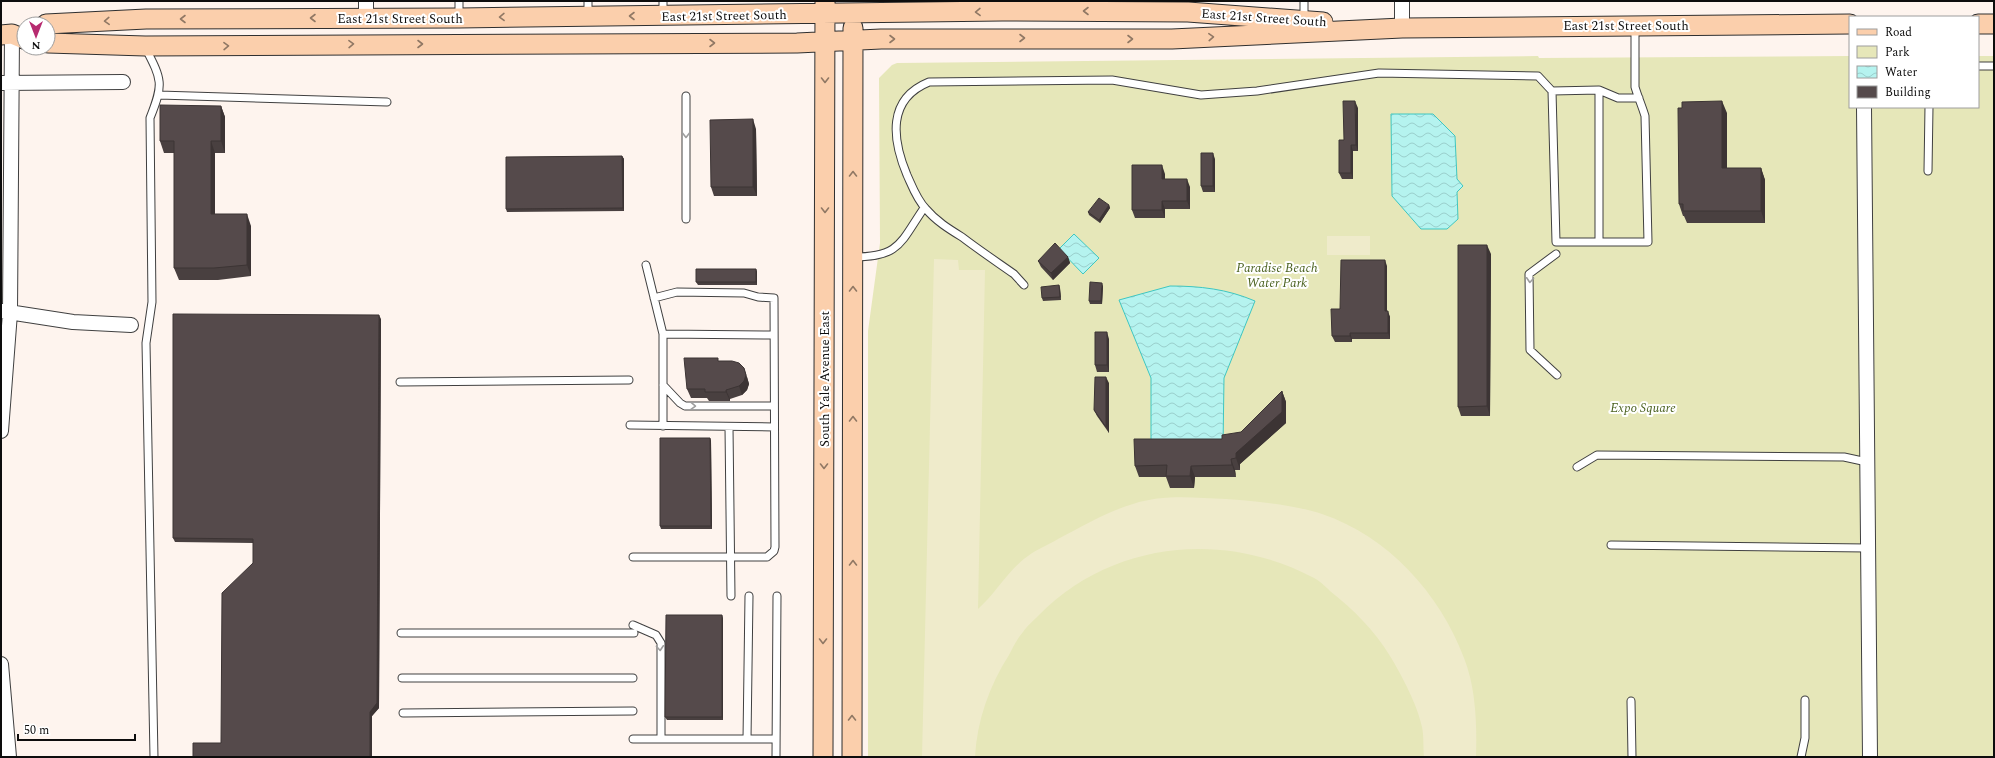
<svg xmlns="http://www.w3.org/2000/svg" width="1995" height="758" viewBox="0 0 1995 758" font-family="Spectral,serif">
	<style>
		.park { fill: #e6e7b9 }
		.pitch { fill: #efebcb }
		.water { fill: url(#water-waves); stroke: #3fc7c1 }
		.lines { fill: none; stroke-linecap: round; stroke-linejoin: round }
		.lane-casing { stroke: #404040; stroke-width: 9 }
		.street-casing { stroke: #404040; stroke-width: 16 }
		.secondary-casing { stroke: #2f2f2f; stroke-width: 21 }
		.lane { stroke: #fff; stroke-width: 7 }
		.street { stroke: #fff; stroke-width: 14 }
		.secondary { stroke: #fbcfac; stroke-width: 19 }
		.wall { fill: #494040 }
		.shaded-wall { fill: #3c3434 }
		.building { fill: #554a4b; stroke: #3c3434 }
		.oneway { stroke: #907864 }
		.oneway2 { stroke: #9e9e9e }
		.labels { text-anchor: middle; stroke-width: 4; stroke-linejoin: round; paint-order: stroke }
		.street-label { font-size: 13px; fill: #0d0d0d; stroke: #fff }
		.park-label { font-size: 13px; font-style: italic; fill: #4b6220; stroke: #fff }
	</style>
	<defs>
		<pattern id="water-waves" width="16" height="10" patternUnits="userSpaceOnUse"><rect width="16" height="10" fill="#b5f3ef"/><path d="M0 5q4-4 8 0t8 0" fill="none" stroke="#9acfcc"/></pattern>
	</defs>
	<rect width="100%" height="100%" fill="#fef4ee"/>
	<!-- park -->
	<path class="park" d="M1538 56 1539 58 1850 56V107H1978V56H1994V757H868V331L880 243 879 78 892 65 897 63Z"/>
	<!-- pitch -->
	<path class="pitch" d="M1327 236H1370V255H1327Z
		M934 259 958 260 959 270H985L978 609C996 593 1008 570 1028 556 1037 549 1048 545 1058 539 1083 526 1106 512 1133 504 1164 494 1195 498 1226 499 1255 501 1295 505 1322 514 1388 536 1440 594 1464 658 1476 688 1477 725 1476 757H1424C1423 747 1424 736 1422 727 1417 704 1402 676 1390 656 1374 630 1354 610 1330 591 1325 586 1319 580 1312 577 1222 530 1111 542 1039 615 1034 620 1027 626 1023 632 1017 639 1013 647 1009 655 989 686 977 721 975 757H922Z"/>
	<!-- water -->
	<path class="water" d="M1391 114H1433L1455 136 1457 179 1463 186 1457 192 1458 219 1447 229H1421L1392 196Z
		M1074 234 1099 258 1083 274 1059 249Z
		M1170 286C1200 286 1227 289 1255 301L1224 378 1223 447 1151 446V378L1119 300Z"/>
	<g class="lines">
		<defs>
			<path id="lane" d="M459 1V17
				M663 1V16
				M588 16V1
				M1304 20V1
				M1635 28V87C1638 97 1642 106 1645 116L1648 242H1556L1552 91 1599 90 1618 98H1639
				M145 47C162 80 164 83 150 118L152 302 146 343 154 757
				M1978 66H1994
				M1599 90V242
				M159 95 387 102
				M686 96V219
				M1928 171 1929 107
				M1556 254 1529 274 1530 350 1557 375
				M853 257C900 257 900 243 924 208
				M646 265 663 334V426
				M1024 285 1014 274C997 262 979 250 962 237 949 229 936 221 926 209 917 200 912 186 907 175 892 139 887 99 929 82L1112 80 1201 95 1257 91 1379 73 1538 76 1552 91
				M663 334 774 335
				M400 382 629 380
				M663 385 680 403 685 406H774
				M630 425 774 427
				M729 427 731 596
				M1577 467 1597 455 1844 457 1867 462
				M1611 545 1867 548
				M633 557H767L774 551 775 547 774 298 758 297 744 293 677 292 654 298
				M633 625 656 635 661 643V739
				M401 633H634
				M402 678H633
				M1631 701 1632 757
				M403 713 633 711
				M633 739H775
				M747 739 749 596
				M776 757 777 596
				M1801 757 1805 738V700"/>
			<path id="street" d="M366 1V18
				M1402 1V28
				M1 83 123 82
				M1864 107 1870 757
				M2 311 73 322 131 325
				M1 431 10 313 12 34
				M1 664 9 757"/>
			<path id="secondary" d="M46 24 146 19 459 18 1002 11 1188 12 1323 22
				M1978 24H1994
				M1 35 12 34 24 39
				M48 43 145 46 797 43 881 39H1172L1402 28 1850 24
				M823 757 825 1
				M852 757 853 28"/>
		</defs>
		<!-- lane casing -->
		<use href="#lane" class="lane-casing"/>
		<!-- street casing -->
		<use href="#street" class="street-casing"/>
		<!-- secondary casing -->
		<use href="#secondary" class="secondary-casing"/>
		<!-- lane -->
		<use href="#lane" class="lane"/>
		<!-- street -->
		<use href="#street" class="street"/>
		<!-- secondary -->
		<use href="#secondary" class="secondary"/>
	</g>
	<!-- wall -->
	<path class="wall" d="M221 106 225 117V153H215V214L251 226V276L218 280H179L174 268V153H164L160 141Z
		M1358 108V151H1353V179H1342L1339 173 1344 140Z
		M1727 113V168H1761L1765 180V223H1687L1684 216H1683L1679 204Z
		M756 129 757 196H714L711 187Z
		M622 156 624 159V211L507 212 506 209Z
		M1215 159V192H1203L1201 186Z
		M1165 174V179L1190 187V209H1165V218H1135L1132 210Z
		M1109 205 1110 208 1100 223 1089 215 1088 212Z
		M1491 254 1490 416H1461L1458 407Z
		M1068 257 1070 263 1053 280 1041 267 1038 261Z
		M1387 266V311L1390 317V339H1352V342H1335L1332 336 1340 309Z
		M756 269 757 272V285H698L696 282Z
		M1059 285 1060 288 1061 300 1043 301 1042 298Z
		M1103 286 1102 304H1090L1089 301Z
		M381 319 379 708 372 716 221 743 253 563V543L175 542 173 538Z
		M1109 339V372H1097L1095 365Z
		M719 361 747 377 749 384 747 390 742 395 730 399V401H709L707 398H691L687 389Z
		M1109 383V433L1097 416 1094 410Z
		M1282 391 1286 402V423L1240 464V470H1235L1236 477H1195L1194 488H1170L1166 477H1139L1135 466 1222 439 1241 432Z
		M710 438 711 441 712 529H661L660 526Z
		M722 615 723 619V720H667L665 717Z"/>
	<!-- shaded-wall -->
	<path class="shaded-wall" d="M1355 101 1358 108V151L1356 145Z
		M1722 101 1727 113V180L1722 168Z
		M221 106 225 117V153L221 141Z
		M753 119 756 129 757 196 753 187Z
		M211 141 215 153V226L211 214Z
		M1351 145 1353 151V179L1351 173Z
		M1213 153 1215 159V192L1213 186Z
		M622 156 624 159V211L623 208Z
		M1162 165 1165 174V187L1162 179Z
		M1761 168 1765 180V223L1761 211Z
		M1187 179 1190 187V209L1187 201Z
		M1162 201 1165 209V218L1162 210Z
		M1109 205 1110 208 1100 223 1099 220Z
		M247 214 251 226V276L247 265Z
		M1487 245 1491 254 1490 416 1487 406Z
		M1068 257 1070 263 1053 280 1051 273Z
		M1385 260 1387 266V317L1385 311Z
		M756 269 757 272V285L756 282Z
		M1102 283 1103 286 1102 304 1101 301Z
		M1059 285 1060 288 1061 300 1060 297Z
		M1388 311 1390 317V339L1388 333Z
		M379 315 381 319 379 708 372 716V757H370V712Z
		M1107 332 1109 339V372L1107 365Z
		M1350 333 1352 339V342L1350 336Z
		M744 368 747 377 749 384 747 390 742 395 739 386Z
		M1106 377 1109 383V433L1106 427Z
		M726 390 730 399V401L726 392Z
		M1282 391 1286 402V423L1240 464V470L1236 458V453Z
		M710 438 711 441 712 529 711 526Z
		M1231 459 1235 470 1236 477 1232 465Z
		M1191 466 1195 477 1194 488 1190 476Z
		M722 615 723 619V720L722 717Z"/>
	<!-- building -->
	<path class="building" d="M1343 101H1355L1356 145H1351V173H1339V140H1344Z
		M1722 101V168H1761V211H1683V204H1679L1678 108H1682V102Z
		M160 105 221 106V141H211V214H247V265L214 268H174V141H160Z
		M753 119V187H711L710 120Z
		M1201 153H1213V186H1201Z
		M622 156 623 208 506 209V157Z
		M1132 165H1162V179H1187V201H1162V210H1132Z
		M1099 198 1109 205 1099 220 1088 212Z
		M1055 243 1068 257 1051 273 1038 261Z
		M1458 245H1487V406L1458 407Z
		M1341 260H1385V311H1388V333H1350V336H1332L1331 309H1340Z
		M696 269H756V282H696Z
		M1090 282 1102 283 1101 301H1089Z
		M1059 285 1060 297 1042 298 1041 287Z
		M173 314 379 315 377 703 370 712V757H193V743H221L222 593 253 563V539L173 538Z
		M1095 332H1107V365H1095Z
		M684 358H718V361H732L739 363 744 368 746 375 744 381 739 386 726 390V392H705V389H687Z
		M1095 377H1106V427L1094 410Z
		M1282 391V412L1236 453V458L1231 459 1232 465 1191 466 1190 476H1166L1167 465 1135 466 1134 439H1222V435L1241 432Z
		M660 438H710L711 526H660Z
		M666 615H722V717H665Z"/>
	<!-- one-way arrows -->
	<defs><path id="oneway-chevron" d="M-2-3.5L2.5 0L-2 3.5" fill="none" stroke-width="1.6" stroke-linecap="round" stroke-linejoin="round"/></defs>
	<g class="oneway">
		<use href="#oneway-chevron" transform="translate(1086 11) rotate(-180)"/>
		<use href="#oneway-chevron" transform="translate(978 12) rotate(179)"/>
		<use href="#oneway-chevron" transform="translate(632 16) rotate(180)"/>
		<use href="#oneway-chevron" transform="translate(502 17) rotate(179)"/>
		<use href="#oneway-chevron" transform="translate(313 18) rotate(180)"/>
		<use href="#oneway-chevron" transform="translate(183 19) rotate(180)"/>
		<use href="#oneway-chevron" transform="translate(107 21) rotate(177)"/>
		<use href="#oneway-chevron" transform="translate(1211 37) rotate(-3)"/>
		<use href="#oneway-chevron" transform="translate(1022 38)"/>
		<use href="#oneway-chevron" transform="translate(892 39)"/>
		<use href="#oneway-chevron" transform="translate(1130 39)"/>
		<use href="#oneway-chevron" transform="translate(712 43)"/>
		<use href="#oneway-chevron" transform="translate(351 44) rotate(-1)"/>
		<use href="#oneway-chevron" transform="translate(420 44)"/>
		<use href="#oneway-chevron" transform="translate(226 46) rotate(-1)"/>
		<use href="#oneway-chevron" transform="translate(825 80) rotate(90)"/>
		<use href="#oneway-chevron" transform="translate(853 174) rotate(-90)"/>
		<use href="#oneway-chevron" transform="translate(825 210) rotate(90)"/>
		<use href="#oneway-chevron" transform="translate(853 289) rotate(-90)"/>
		<use href="#oneway-chevron" transform="translate(853 419) rotate(-90)"/>
		<use href="#oneway-chevron" transform="translate(824 466) rotate(90)"/>
		<use href="#oneway-chevron" transform="translate(853 563) rotate(-90)"/>
		<use href="#oneway-chevron" transform="translate(823 641) rotate(90)"/>
		<use href="#oneway-chevron" transform="translate(852 718) rotate(-90)"/>
	</g>
	<g class="oneway2">
		<use href="#oneway-chevron" transform="translate(686 135) rotate(90)"/>
		<use href="#oneway-chevron" transform="translate(1530 280) rotate(94)"/>
		<use href="#oneway-chevron" transform="translate(693 406) rotate(1)"/>
		<use href="#oneway-chevron" transform="translate(660 648) rotate(86)"/>
	</g>
	<g class="labels">
		<!-- street labels -->
		<g class="street-label">
			<text transform="translate(724 15) rotate(-1)" y="5">East 21st Street South</text>
			<text transform="translate(1264 17) rotate(4)" y="5">East 21st Street South</text>
			<text x="400" y="23">East 21st Street South</text>
			<text x="1626" y="30">East 21st Street South</text>
			<text transform="translate(824 379) rotate(-90)" y="5">South Yale Avenue East</text>
		</g>
		<!-- park labels -->
		<g class="park-label">
			<text x="1277" y="272">Paradise Beach<tspan x="1277" dy="15">Water Park</tspan></text>
			<text x="1643" y="412">Expo Square</text>
		</g>
	</g>
	<!-- border -->
	<rect width="1995" height="758" fill="none" stroke="#0d0d0d" stroke-width="4"/>
	<!-- legend -->
	<rect x="1849" y="16" width="130" height="92" fill="#ffffff" stroke="#9e9e9e"/>
	<rect x="1857" y="29" width="20" height="6" fill="#fbcfac" stroke="#9e9e9e"/>
	<text x="1885" y="36" font-size="12" fill="#0d0d0d">Road</text>
	<rect x="1857" y="46" width="20" height="12" fill="#e6e7b9" stroke="#9e9e9e"/>
	<text x="1885" y="56" font-size="12" fill="#0d0d0d">Park</text>
	<rect x="1857" y="66" width="20" height="12" fill="url(#water-waves)" stroke="#9e9e9e"/>
	<text x="1885" y="76" font-size="12" fill="#0d0d0d">Water</text>
	<rect x="1857" y="86" width="20" height="12" fill="#554a4b" stroke="#9e9e9e"/>
	<text x="1885" y="96" font-size="12" fill="#0d0d0d">Building</text>
	<!-- north arrow -->
	<g transform="translate(36 36) rotate(180)"><circle r="19" fill="#ffffff" stroke="#9e9e9e"/>
	<path d="M0-3L7 15L0 10L-7 15Z" fill="#b72b70"/>
	<text y="-6" font-size="11" font-weight="bold" text-anchor="middle" fill="#0d0d0d">N</text>
	</g>
	<!-- scale -->
	<path d="M18 734v6h117v-6" fill="none" stroke="#0d0d0d" stroke-width="2"/>
	<text x="24" y="734" font-size="12" fill="#0d0d0d" stroke="#ffffff" stroke-width="3" paint-order="stroke">50 m</text>
</svg>
